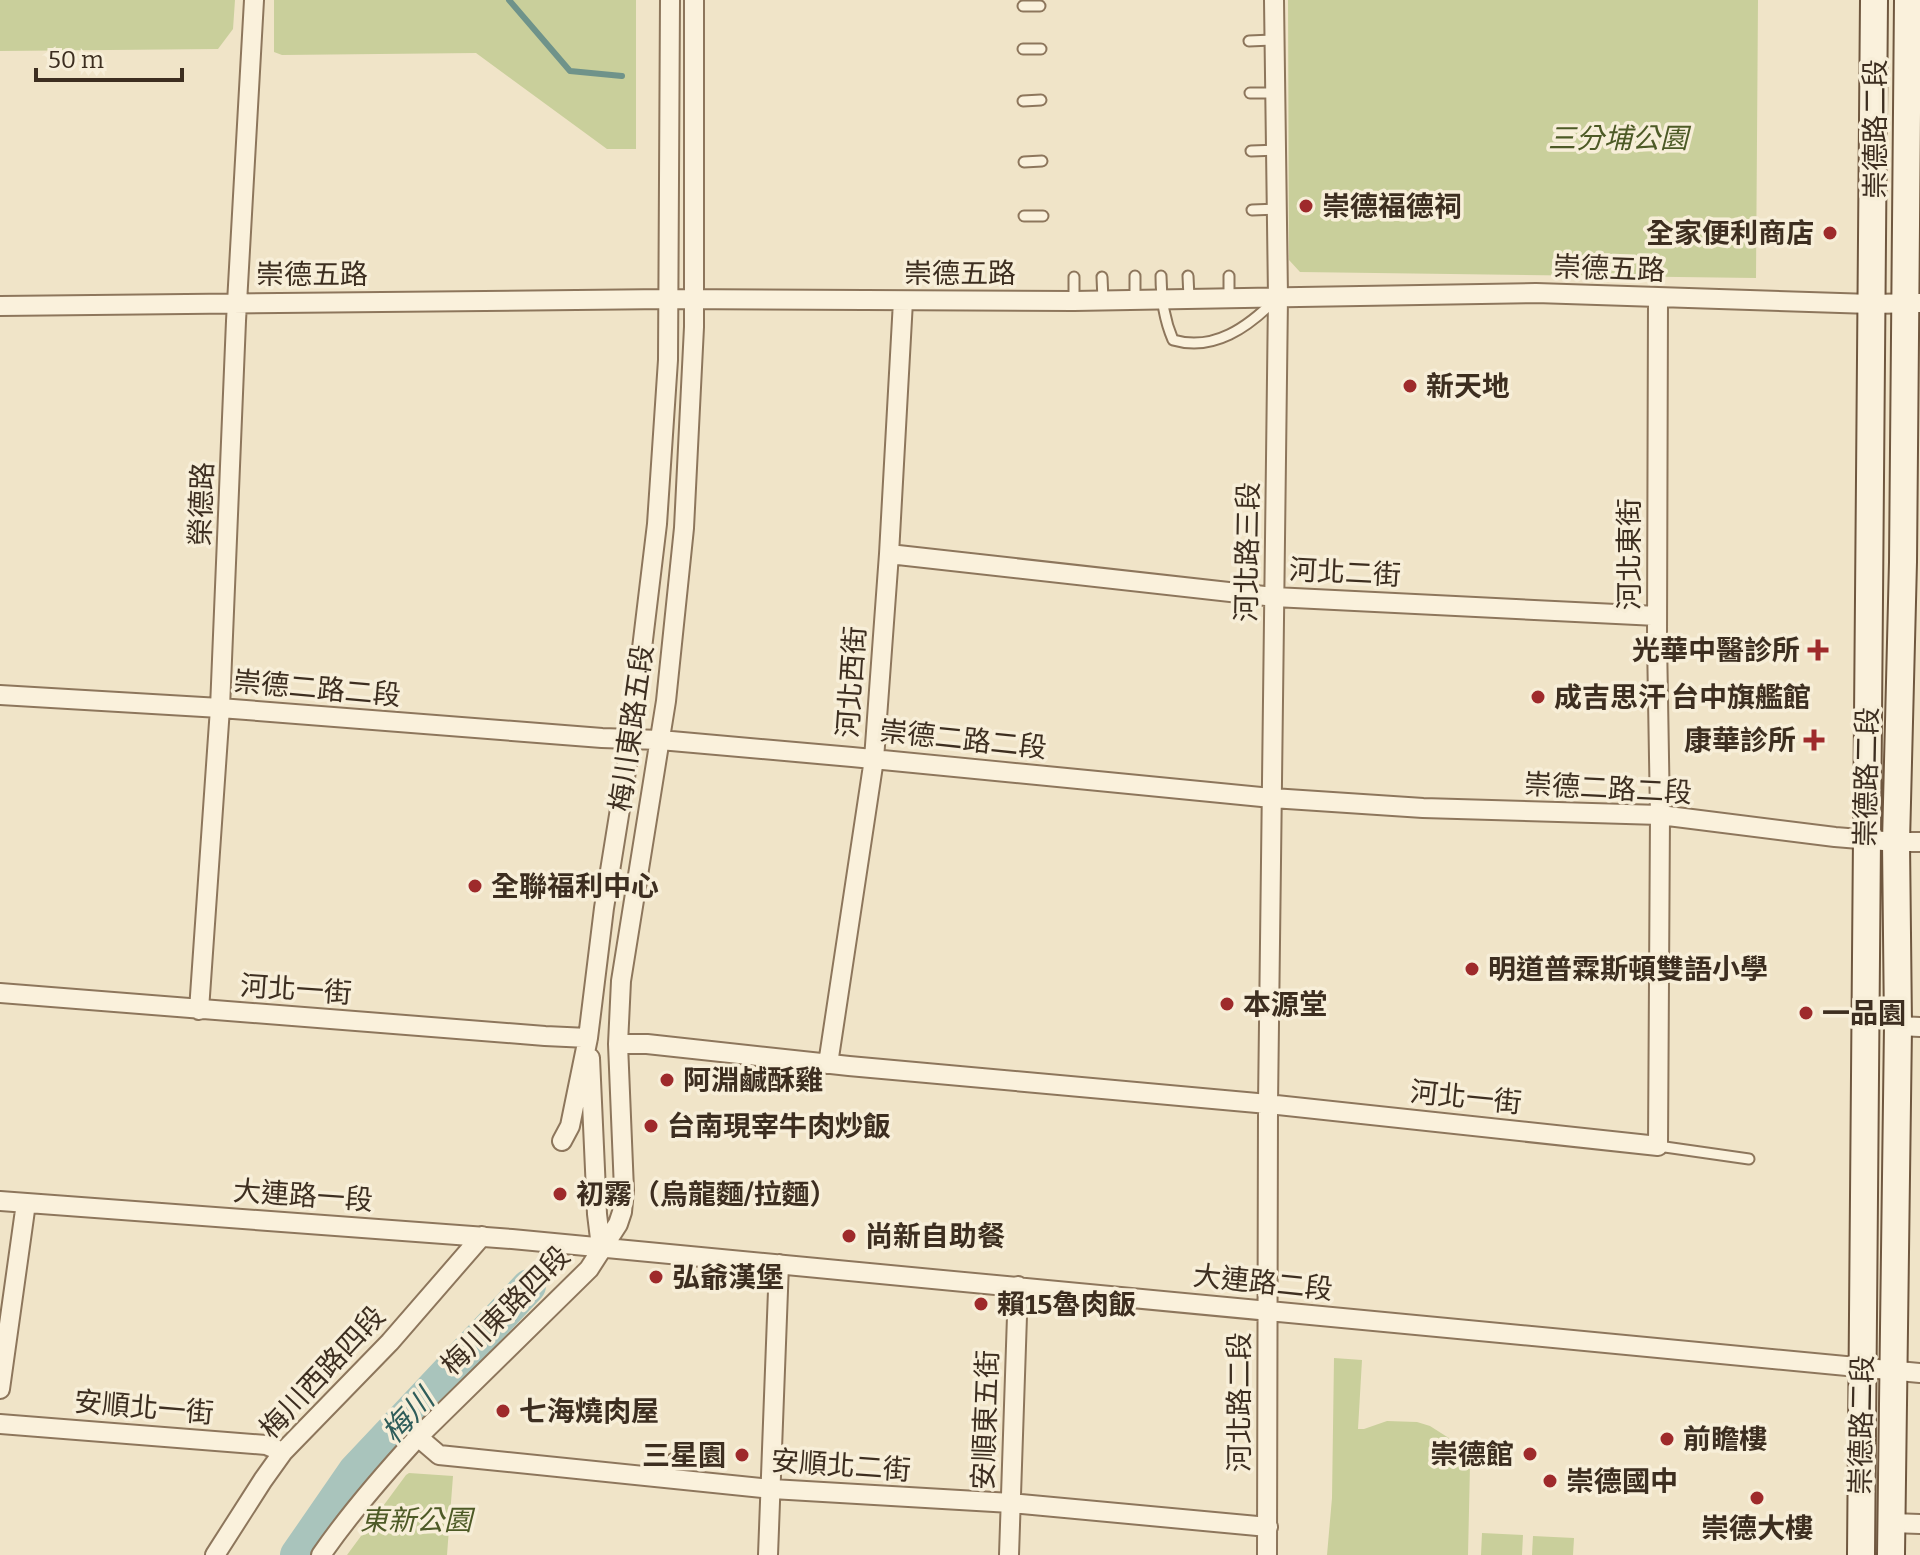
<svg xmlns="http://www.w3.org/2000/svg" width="1920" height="1555" viewBox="0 0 1920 1555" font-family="Bitter,'Noto Sans TC',serif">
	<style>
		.green { fill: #c9cf9b }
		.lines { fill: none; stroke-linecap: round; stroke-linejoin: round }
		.stream { stroke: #6f938a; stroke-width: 6 }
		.river { stroke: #a9c4bc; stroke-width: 34 }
		.lane-casing { stroke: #8d765c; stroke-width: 13 }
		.street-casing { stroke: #8d765c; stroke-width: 22 }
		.secondary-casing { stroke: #6f573f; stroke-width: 30 }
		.lane { stroke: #faf1dc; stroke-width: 9 }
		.street { stroke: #faf1dc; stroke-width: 18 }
		.secondary { stroke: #faf1dc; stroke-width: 26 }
		.poi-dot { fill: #9e2a2b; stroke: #f7eed8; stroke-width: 3 }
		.labels { text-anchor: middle; stroke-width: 7; stroke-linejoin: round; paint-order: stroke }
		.street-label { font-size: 28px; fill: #3d2e20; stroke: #f7eed8 }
		.park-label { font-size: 28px; font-style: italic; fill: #4d5a26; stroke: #f7eed8 }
		.poi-label { font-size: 28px; font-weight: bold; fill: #3d2e20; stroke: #f7eed8; text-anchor: start }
		.water-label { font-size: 30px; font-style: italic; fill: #2f5d5a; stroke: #f7eed8 }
	</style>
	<rect width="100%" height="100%" fill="#f0e4c8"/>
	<!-- green -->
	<path class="green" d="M0 0H235L233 29 218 49 0 51Z
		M274 0H636V149H607L476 53 282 55 274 52Z
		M1288 0H1758L1756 278 1300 272 1289 260Z
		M1334 1358 1362 1360 1358 1429H1364L1387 1421 1417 1422 1430 1426 1463 1447 1469 1457 1470 1465 1468 1555H1327L1332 1498Z
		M409 1473 453 1476 447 1555H347L406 1475Z
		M1482 1533 1523 1535 1522 1555H1481Z
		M1533 1536 1574 1538 1573 1555H1532Z"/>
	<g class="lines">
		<!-- stream -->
		<path class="stream" d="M509 0 570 71 622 76"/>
		<!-- river -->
		<path class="river" d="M297 1555 355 1471 529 1286"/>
		<defs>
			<path id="lane" d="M1023 6H1040
				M1249 41 1274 40
				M1023 49H1041
				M1250 93H1275
				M1023 101 1041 100
				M1251 151 1276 150
				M1024 162 1042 161
				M1252 210 1277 209
				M1024 216H1043
				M1135 276V299
				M1161 276C1161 299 1164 319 1173 340 1214 352 1248 327 1276 299
				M1188 276 1189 298
				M1074 277V301
				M1102 277 1103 300
				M1229 298V276
				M1658 1146 1749 1159
				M670 1478 672 1459"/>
			<path id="street" d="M0 306 667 299 1074 301 1536 293 1871 304 1920 303
				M889 554 1274 597 1657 616
				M0 695 220 708 602 738 660 740 852 757 1272 798 1423 808 1660 815 1835 837 1896 842H1920
				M0 993 545 1036 588 1038
				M199 1010 220 708 236 321 254 0
				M1898 1026 1920 1027
				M618 1044H647L849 1066 1268 1104 1658 1146 1660 815 1657 640 1658 298
				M590 1058 597 1214 601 1247
				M828 1064 874 759 889 554 903 301
				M562 1141 570 1126 588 1038 604 908 625 778 636 698 657 524 668 360 670 0
				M0 1201 512 1239 1920 1373
				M0 1389 26 1203
				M0 1424 266 1445 283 1452
				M418 1437 439 1455 772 1489 1011 1503 1268 1527
				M1892 1523 1920 1524
				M215 1555 263 1480 283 1452 390 1342 482 1236
				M321 1555C350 1513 384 1474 418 1437L589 1269 618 1224 622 1212 624 1190 618 1044 621 981 666 701 684 528 694 327V0
				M768 1555 779 1264
				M1009 1555 1018 1286
				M1267 1555 1268 1104 1278 297 1274 0"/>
			<path id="secondary" d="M1861 1555 1874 0
				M1891 1555 1898 1026 1896 842 1903 562 1908 0"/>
		</defs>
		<!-- lane casing -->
		<use href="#lane" class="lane-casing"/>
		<!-- street casing -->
		<use href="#street" class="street-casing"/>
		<!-- secondary casing -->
		<use href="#secondary" class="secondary-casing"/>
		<!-- lane -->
		<use href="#lane" class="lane"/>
		<!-- street -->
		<use href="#street" class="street"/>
		<!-- secondary -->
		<use href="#secondary" class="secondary"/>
	</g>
	<!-- markers -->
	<g class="poi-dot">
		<circle cx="1306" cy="206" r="8"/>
		<circle cx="1830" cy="233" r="8"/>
		<circle cx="1410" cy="386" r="8"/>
		<path d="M1814 638h8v8h8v8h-8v8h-8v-8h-8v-8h8z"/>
		<circle cx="1538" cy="697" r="8"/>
		<path d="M1810 728h8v8h8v8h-8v8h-8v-8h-8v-8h8z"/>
		<circle cx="475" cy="886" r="8"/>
		<circle cx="1472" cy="969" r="8"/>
		<circle cx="1227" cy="1004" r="8"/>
		<circle cx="1806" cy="1013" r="8"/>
		<circle cx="667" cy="1080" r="8"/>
		<circle cx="651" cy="1126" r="8"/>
		<circle cx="560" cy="1194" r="8"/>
		<circle cx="849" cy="1236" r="8"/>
		<circle cx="656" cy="1277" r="8"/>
		<circle cx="981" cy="1304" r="8"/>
		<circle cx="503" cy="1411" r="8"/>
		<circle cx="1667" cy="1439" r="8"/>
		<circle cx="1530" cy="1454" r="8"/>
		<circle cx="742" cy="1455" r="8"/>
		<circle cx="1550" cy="1481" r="8"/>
		<circle cx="1757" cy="1498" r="8"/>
	</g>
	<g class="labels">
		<!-- street labels -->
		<g class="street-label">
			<text transform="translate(1875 129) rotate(-90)" y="10">崇德路二段</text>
			<text transform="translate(1609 268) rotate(2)" y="10">崇德五路</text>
			<text x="960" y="283">崇德五路</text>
			<text x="312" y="284">崇德五路</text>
			<text transform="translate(201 504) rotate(-88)" y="10">榮德路</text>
			<text transform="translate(1247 552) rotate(-89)" y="10">河北路三段</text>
			<text transform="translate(1629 554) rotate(-90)" y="10">河北東街</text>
			<text transform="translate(1345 572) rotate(3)" y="10">河北二街</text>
			<text transform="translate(851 682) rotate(-86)" y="10">河北西街</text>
			<text transform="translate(317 688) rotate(5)" y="10">崇德二路二段</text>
			<text transform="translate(631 728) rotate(-82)" y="10">梅川東路五段</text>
			<text transform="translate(963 739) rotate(6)" y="10">崇德二路二段</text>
			<text transform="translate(1866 777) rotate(-89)" y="10">崇德路二段</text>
			<text transform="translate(1608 788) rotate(3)" y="10">崇德二路二段</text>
			<text transform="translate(296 989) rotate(4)" y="10">河北一街</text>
			<text transform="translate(1466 1097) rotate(6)" y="10">河北一街</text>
			<text transform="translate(303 1195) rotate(4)" y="10">大連路一段</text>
			<text transform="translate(1263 1282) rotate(6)" y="10">大連路二段</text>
			<text transform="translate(505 1310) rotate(-45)" y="10">梅川東路四段</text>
			<text transform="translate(322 1372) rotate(-47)" y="10">梅川西路四段</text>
			<text transform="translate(1239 1402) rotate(-90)" y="10">河北路二段</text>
			<text transform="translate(144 1407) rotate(5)" y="10">安順北一街</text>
			<text transform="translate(985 1420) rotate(-88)" y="10">安順東五街</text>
			<text transform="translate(1861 1425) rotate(-89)" y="10">崇德路二段</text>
			<text transform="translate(841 1465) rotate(4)" y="10">安順北二街</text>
		</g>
		<!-- park labels -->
		<g class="park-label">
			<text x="1618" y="148">三分埔公園</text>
			<text x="416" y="1530">東新公園</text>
		</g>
		<!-- poi labels -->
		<g class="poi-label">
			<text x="1322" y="216">崇德福德祠</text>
			<text x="1814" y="243" text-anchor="end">全家便利商店</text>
			<text x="1426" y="396">新天地</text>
			<text x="1800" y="660" text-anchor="end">光華中醫診所</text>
			<text x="1554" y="707">成吉思汗 台中旗艦館</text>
			<text x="1796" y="750" text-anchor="end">康華診所</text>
			<text x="491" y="896">全聯福利中心</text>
			<text x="1488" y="979">明道普霖斯頓雙語小學</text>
			<text x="1243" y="1014">本源堂</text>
			<text x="1822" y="1023">一品園</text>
			<text x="683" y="1090">阿淵鹹酥雞</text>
			<text x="667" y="1136">台南現宰牛肉炒飯</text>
			<text x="576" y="1204">初霧（烏龍麵/拉麵）</text>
			<text x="865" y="1246">尚新自助餐</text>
			<text x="672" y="1287">弘爺漢堡</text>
			<text x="997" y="1314">賴15魯肉飯</text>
			<text x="519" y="1421">七海燒肉屋</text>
			<text x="1683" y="1449">前瞻樓</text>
			<text x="1514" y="1464" text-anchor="end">崇德館</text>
			<text x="726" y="1465" text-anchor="end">三星園</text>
			<text x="1566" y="1491">崇德國中</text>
			<text x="1757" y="1538" text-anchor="middle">崇德大樓</text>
		</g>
		<!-- water labels -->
		<g class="water-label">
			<text transform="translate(408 1416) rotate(-47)" y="10">梅川</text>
		</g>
	</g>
	<!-- scale -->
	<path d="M36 68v12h146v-12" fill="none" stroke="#3d2e20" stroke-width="4"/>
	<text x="48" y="68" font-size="24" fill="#3d2e20" stroke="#f7eed8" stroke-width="6" paint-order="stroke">50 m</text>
</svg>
